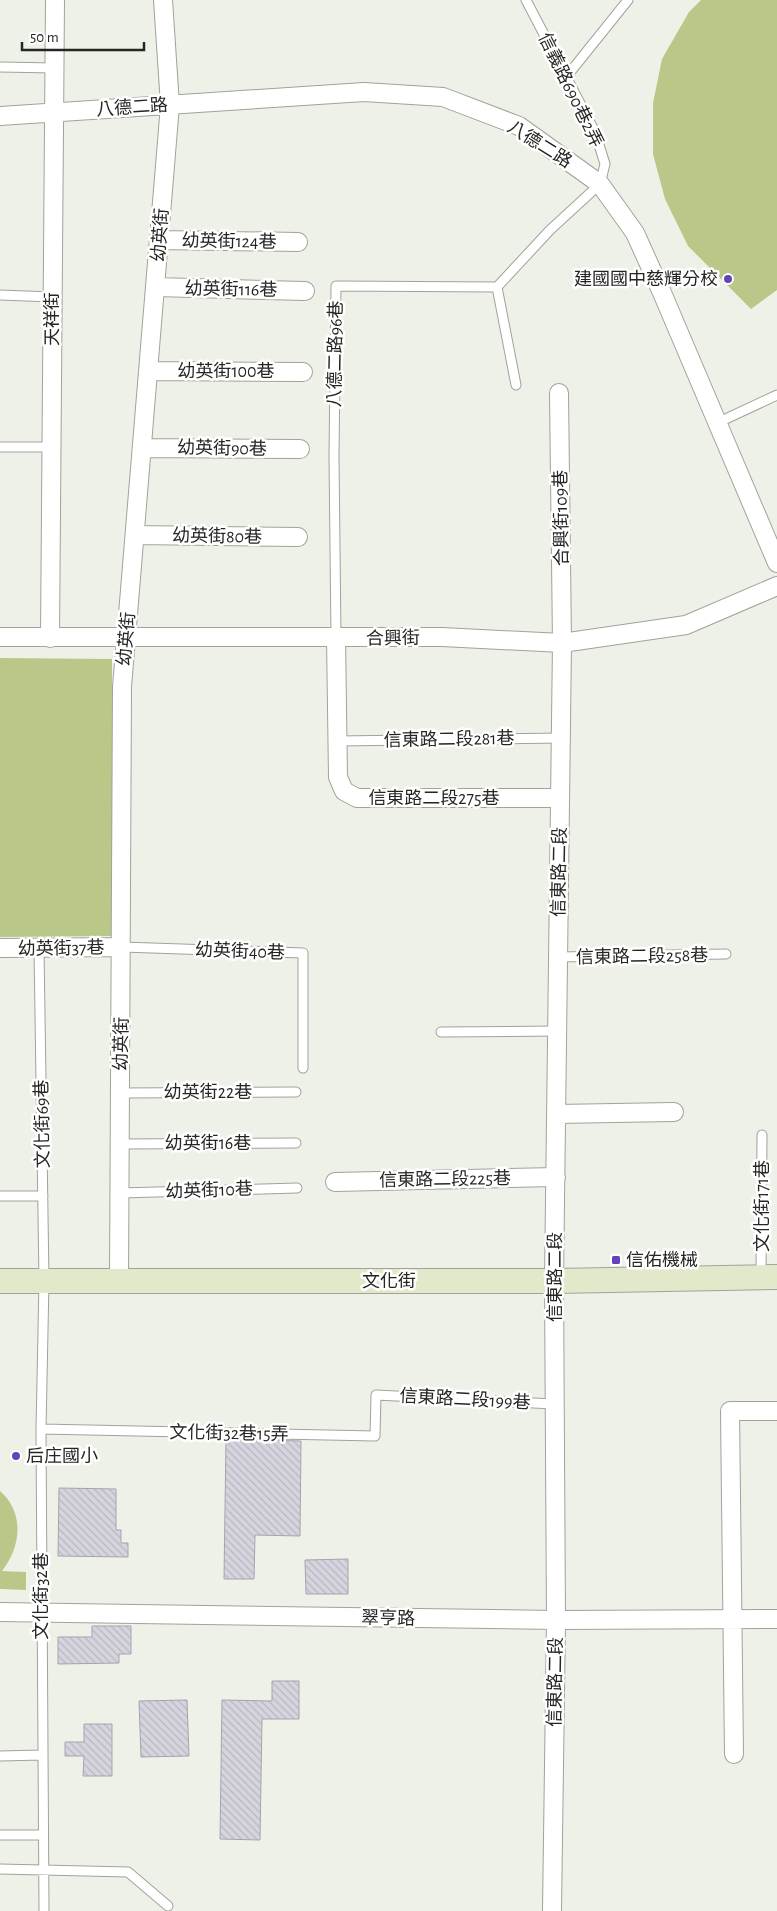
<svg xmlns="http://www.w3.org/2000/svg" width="777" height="1911" viewBox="0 0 777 1911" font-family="'Alegreya Sans','Noto Sans TC',sans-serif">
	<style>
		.grass { fill: #b9c888 }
		.building { fill: url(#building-back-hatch); stroke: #a5a4ad }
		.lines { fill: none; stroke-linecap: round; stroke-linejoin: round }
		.lane-casing { stroke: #a0a39a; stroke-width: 11 }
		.street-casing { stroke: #a0a39a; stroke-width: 20 }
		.secondary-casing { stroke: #a0a39a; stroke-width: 26 }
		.lane { stroke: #fff; stroke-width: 9 }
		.street { stroke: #fff; stroke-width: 18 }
		.secondary { stroke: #e2e8ca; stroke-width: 24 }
		.poi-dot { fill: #6342ba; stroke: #fff; stroke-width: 2 }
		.labels { text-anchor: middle; stroke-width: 5; stroke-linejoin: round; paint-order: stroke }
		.street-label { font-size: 18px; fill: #252623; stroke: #fff }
		.poi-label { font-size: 18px; fill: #252623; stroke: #fff; text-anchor: start }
	</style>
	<defs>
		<pattern id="building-back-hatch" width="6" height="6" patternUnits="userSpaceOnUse" patternTransform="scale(1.25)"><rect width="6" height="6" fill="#d6d5df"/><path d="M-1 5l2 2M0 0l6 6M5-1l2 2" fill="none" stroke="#b8b7bf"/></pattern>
	</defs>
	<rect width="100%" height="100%" fill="#eef1e8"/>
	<!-- grass -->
	<path class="grass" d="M701 0H777V290L751 309 688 246 665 199 653 154V103L662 59 689 12Z
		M0 658 112 659V936L0 937Z
		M0 1491C25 1513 21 1547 2 1571L26 1572V1590L0 1589Z"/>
	<!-- building -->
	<path class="building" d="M226 1439 301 1441 300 1536 255 1535 254 1579H224Z
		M59 1488 116 1489V1530H121V1543H128V1557L58 1556Z
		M348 1559V1594H306L305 1560Z
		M92 1626H131V1654H119V1663L58 1664V1637H92Z
		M272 1681H299V1719H262L260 1840 220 1839 222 1700 272 1701Z
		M187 1700 189 1756 141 1757 139 1701Z
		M84 1724H112V1776H83L84 1756H65V1742H84Z"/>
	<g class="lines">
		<defs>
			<path id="lane" d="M0 67 55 68
				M567 76 628 0
				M497 287 516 385
				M0 295 52 297
				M717 423 777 395
				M0 447H51
				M336 638 334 456 336 286 497 287 550 230 600 184 605 164 595 132 526 0
				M337 741 561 738
				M122 947 303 953V1068
				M39 948 44 1281 41 1429 44 1911
				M558 957 726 954
				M441 1032 558 1031
				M121 1093 296 1092
				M121 1144 296 1143
				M120 1193 297 1188
				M0 1196H43
				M761 1277 762 1135
				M41 1429 375 1436 376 1395 554 1404
				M0 1756 42 1755
				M0 1835H43
				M0 1869 128 1872 168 1906"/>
			<path id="street" d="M0 116 364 92 443 97 519 126 600 184 635 233 663 295 777 563
				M160 240 298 242
				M156 287 305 291
				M149 371 303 372
				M143 448 300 449
				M135 535 298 537
				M0 637H442L562 643 686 625 777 586
				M50 638 55 0
				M336 638 338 777 344 791 357 798H560
				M0 948 122 947
				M556 1114 674 1112
				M335 1182 556 1177
				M119 1280 122 687 170 105 163 0
				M0 1612 556 1620 777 1619
				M734 1754 730 1411H777
				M552 1911 556 1620 554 1281 562 643 559 393"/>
			<path id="secondary" d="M0 1281H554L777 1277"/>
		</defs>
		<!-- lane casing -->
		<use href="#lane" class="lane-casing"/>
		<!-- street casing -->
		<use href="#street" class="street-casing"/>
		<!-- secondary casing -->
		<use href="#secondary" class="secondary-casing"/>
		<!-- lane -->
		<use href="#lane" class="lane"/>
		<!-- street -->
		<use href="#street" class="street"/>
		<!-- secondary -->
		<use href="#secondary" class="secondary"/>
	</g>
	<!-- markers -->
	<g class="poi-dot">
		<circle cx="728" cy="279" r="5"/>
		<rect x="611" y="1255" width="10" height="10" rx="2.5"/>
		<circle cx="16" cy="1456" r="5"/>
	</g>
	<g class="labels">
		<!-- street labels -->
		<g class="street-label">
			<text transform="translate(571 90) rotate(64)" y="6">信義路690巷2弄</text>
			<text transform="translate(132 107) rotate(-4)" y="6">八德二路</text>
			<text transform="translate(540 144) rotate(32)" y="6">八德二路</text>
			<text transform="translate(160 235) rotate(-86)" y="6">幼英街</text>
			<text transform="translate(229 241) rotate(1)" y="6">幼英街124巷</text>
			<text transform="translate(231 289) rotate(1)" y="6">幼英街116巷</text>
			<text transform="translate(52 319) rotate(-90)" y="6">天祥街</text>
			<text transform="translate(335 354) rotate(-89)" y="6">八德二路96巷</text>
			<text x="226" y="377">幼英街100巷</text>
			<text transform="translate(222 448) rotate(1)" y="6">幼英街90巷</text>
			<text transform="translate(561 518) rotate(-91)" y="6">合興街109巷</text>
			<text transform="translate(217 536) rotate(1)" y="6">幼英街80巷</text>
			<text transform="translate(393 638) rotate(-1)" y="6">合興街</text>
			<text transform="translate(126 639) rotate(-85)" y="6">幼英街</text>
			<text transform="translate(449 739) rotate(-1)" y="6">信東路二段281巷</text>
			<text x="434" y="804">信東路二段275巷</text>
			<text transform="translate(559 872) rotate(-89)" y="6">信東路二段</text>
			<text transform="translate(61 948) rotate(-1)" y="6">幼英街37巷</text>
			<text transform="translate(240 951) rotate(2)" y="6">幼英街40巷</text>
			<text transform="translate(642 956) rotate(-1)" y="6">信東路二段258巷</text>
			<text transform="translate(121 1044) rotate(-89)" y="6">幼英街</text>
			<text x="208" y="1098">幼英街22巷</text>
			<text transform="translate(42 1124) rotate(-91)" y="6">文化街69巷</text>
			<text x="208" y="1149">幼英街16巷</text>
			<text transform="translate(445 1179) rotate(-1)" y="6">信東路二段225巷</text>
			<text transform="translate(209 1190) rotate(-2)" y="6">幼英街10巷</text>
			<text transform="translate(762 1206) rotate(-90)" y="6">文化街171巷</text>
			<text transform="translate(555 1277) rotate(-90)" y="6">信東路二段</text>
			<text x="389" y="1287">文化街</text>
			<text transform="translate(465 1399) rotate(3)" y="6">信東路二段199巷</text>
			<text transform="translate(229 1433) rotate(1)" y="6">文化街32巷15弄</text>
			<text transform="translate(41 1596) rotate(-90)" y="6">文化街32巷</text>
			<text transform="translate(388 1618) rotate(1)" y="6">翠亨路</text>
			<text transform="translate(555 1682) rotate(-89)" y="6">信東路二段</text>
		</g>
		<!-- poi labels -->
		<g class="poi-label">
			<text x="718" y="285" text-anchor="end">建國國中慈輝分校</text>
			<text x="626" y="1266">信佑機械</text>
			<text x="26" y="1462">后庄國小</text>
		</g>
	</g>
	<!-- scale -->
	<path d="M22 42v8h122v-8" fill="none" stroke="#252623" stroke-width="2.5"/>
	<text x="30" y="42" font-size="15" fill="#252623" stroke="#ffffff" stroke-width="4" paint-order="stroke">50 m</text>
</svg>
